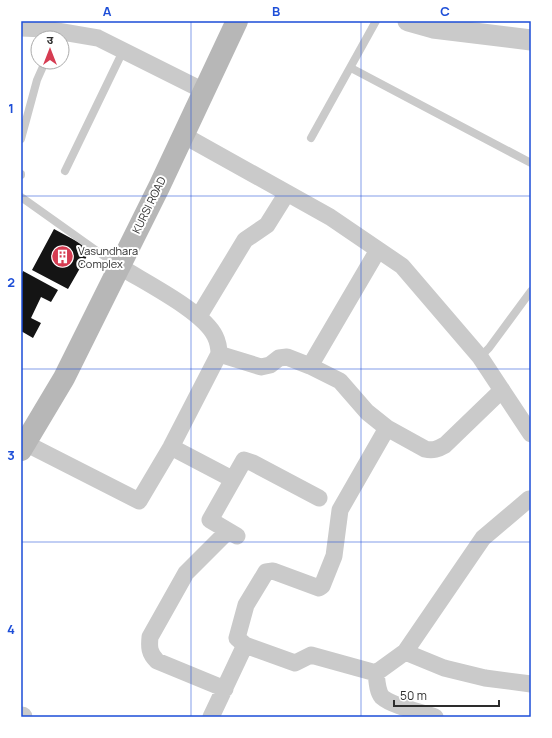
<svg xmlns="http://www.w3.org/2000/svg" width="552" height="738" viewBox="0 0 552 738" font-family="Manrope,'Noto Sans Devanagari',sans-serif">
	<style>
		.building { fill: #141414 }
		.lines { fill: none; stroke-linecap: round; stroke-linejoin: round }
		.service { stroke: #cacaca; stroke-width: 8 }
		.minor { stroke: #cacaca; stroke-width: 17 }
		.tertiary { stroke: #cacaca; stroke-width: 21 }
		.secondary { stroke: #b7b7b7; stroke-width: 22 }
		.grid { fill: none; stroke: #1d4ed8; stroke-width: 1; stroke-opacity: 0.55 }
		.labels { text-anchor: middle; stroke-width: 4; stroke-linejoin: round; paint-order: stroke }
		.street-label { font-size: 11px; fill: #2d2d2d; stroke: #fff }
		.poi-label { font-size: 11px; fill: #2d2d2d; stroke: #fff; text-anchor: start }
		.neatline { fill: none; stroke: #1d4ed8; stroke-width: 1.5 }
		.grid-label { font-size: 13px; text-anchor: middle; font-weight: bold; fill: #1d4ed8 }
	</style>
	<rect width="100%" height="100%" fill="#fff"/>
	<!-- building -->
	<path class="building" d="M54 229 91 249 68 289 32 270Z
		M23 271 58 290 51 302 41 297 31 318 41 323 33 338 21 331V276Z"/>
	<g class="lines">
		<!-- service -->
		<path class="service" d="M351 68 531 163
			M311 138 376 21
			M21 139 37 80 45 62
			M65 171 123 51
			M21 174V175
			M21 197 118 266
			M480 357 489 348 531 291"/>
		<!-- minor -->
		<path class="minor" d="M21 28 45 29 98 38 204 91
			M183 135 330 217 402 266 480 357 531 434
			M199 316 245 240 267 225 287 193
			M219 354 261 367 270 365 279 358 287 357 310 366 340 381 367 412 387 428 425 449C433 451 438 449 445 445L502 390
			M310 366 378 250
			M25 443 139 501 171 447 219 354C219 348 218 342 215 336 203 311 144 282 119 266
			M171 447 232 479
			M237 536 210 520 244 460 253 463 319 498
			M405 652 444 668 485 678 531 684
			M376 673 311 655 295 663 245 645 237 638 246 605 266 572 273 571 319 588 322 586 334 556 340 510 387 428
			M376 673 405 652 483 538 529 499
			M376 673C377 680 377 691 382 697 392 706 421 712 435 717
			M225 689 157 661C149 653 149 647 150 637L186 573 228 531
			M211 717 245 645"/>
		<!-- tertiary -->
		<path class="tertiary" d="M408 21 433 28 531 40
			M21 717H22"/>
		<!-- secondary -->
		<path class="secondary" d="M21 450 64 378 159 187 237 21"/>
	</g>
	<!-- grid -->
	<path class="grid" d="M191 21V717M361 21V717M21 196H531M21 369H531M21 542H531"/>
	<!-- icons -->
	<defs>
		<symbol id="building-disc" viewBox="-11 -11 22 22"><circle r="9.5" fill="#d63c52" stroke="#fff"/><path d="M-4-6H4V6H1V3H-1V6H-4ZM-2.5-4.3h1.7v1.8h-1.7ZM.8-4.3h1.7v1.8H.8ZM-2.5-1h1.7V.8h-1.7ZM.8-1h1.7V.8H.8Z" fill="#fff"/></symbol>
	</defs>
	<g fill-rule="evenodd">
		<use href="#building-disc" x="50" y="244" width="25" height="25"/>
	</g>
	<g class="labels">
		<!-- street labels -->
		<g class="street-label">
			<text transform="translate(149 205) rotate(-64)" y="4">KURSI ROAD</text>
		</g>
		<!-- poi labels -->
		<g class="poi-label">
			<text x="78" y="255">Vasundhara<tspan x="78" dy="13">Complex</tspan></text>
		</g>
	</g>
	<!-- border -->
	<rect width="552" height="738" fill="none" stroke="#ffffff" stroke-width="44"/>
	<!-- north arrow -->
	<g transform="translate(50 50)"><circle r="19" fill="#ffffff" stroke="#ababab"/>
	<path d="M0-3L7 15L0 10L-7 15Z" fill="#d63c52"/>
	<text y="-6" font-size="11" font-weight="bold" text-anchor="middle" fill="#2d2d2d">उ</text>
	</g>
	<!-- scale -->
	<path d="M394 700v6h105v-6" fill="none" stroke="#2d2d2d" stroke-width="2"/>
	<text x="400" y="700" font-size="12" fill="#2d2d2d" stroke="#ffffff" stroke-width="3" paint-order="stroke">50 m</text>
	<rect x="22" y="22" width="508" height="694" class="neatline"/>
	<g class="grid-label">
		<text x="107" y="16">A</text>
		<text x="276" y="16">B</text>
		<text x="445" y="16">C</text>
		<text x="11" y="113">1</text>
		<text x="11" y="287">2</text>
		<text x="11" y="460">3</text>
		<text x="11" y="634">4</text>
	</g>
</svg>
